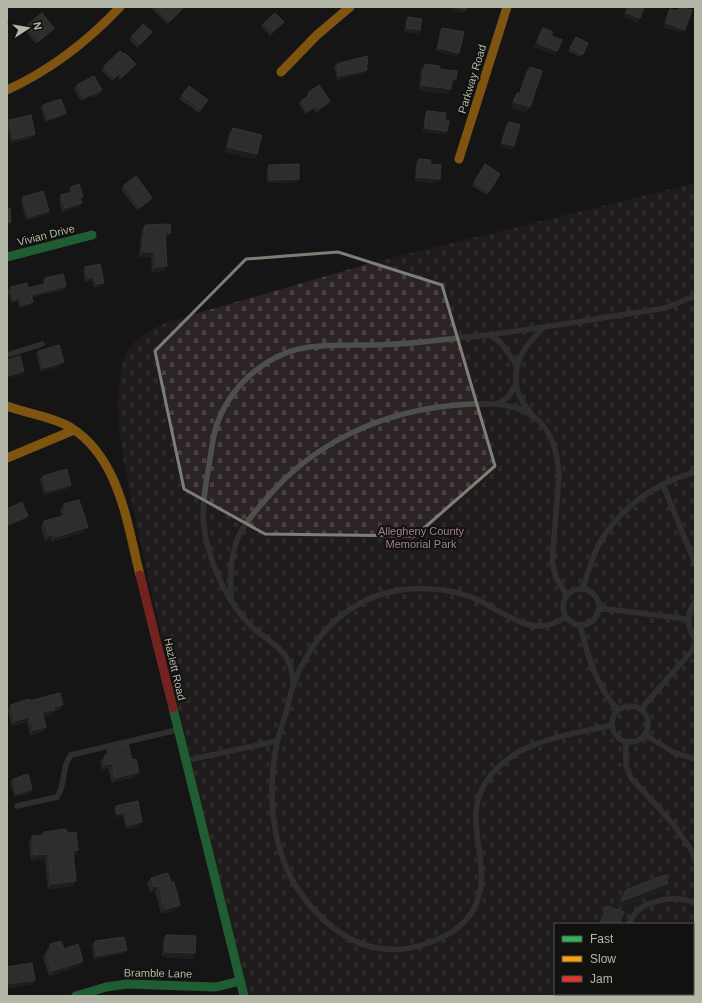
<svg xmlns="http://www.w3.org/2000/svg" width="702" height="1003" viewBox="0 0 702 1003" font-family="Helvetica,sans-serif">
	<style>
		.cemetery { fill: url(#cemetery-stones); fill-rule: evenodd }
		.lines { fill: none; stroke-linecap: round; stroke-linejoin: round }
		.lane { stroke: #4d4f4a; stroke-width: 5.5 }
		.fast { stroke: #30b455; stroke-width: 9 }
		.slow { stroke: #ff9f0a; stroke-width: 9 }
		.jam { stroke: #e5322d; stroke-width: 9 }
		.wall { fill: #3c3d3a }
		.shaded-wall { fill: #272827 }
		.building { fill: #494a46; stroke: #595b55 }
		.marked { fill: none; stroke: #7c7f74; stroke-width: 3; stroke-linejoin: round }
		.labels { text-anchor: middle; stroke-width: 4; stroke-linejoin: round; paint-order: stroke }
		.street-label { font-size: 11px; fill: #b3b7a7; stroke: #111210 }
		.park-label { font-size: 11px; fill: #a37e8c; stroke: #111210 }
	</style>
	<defs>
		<pattern id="cemetery-stones" width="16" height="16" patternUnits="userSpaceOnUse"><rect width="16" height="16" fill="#2c2326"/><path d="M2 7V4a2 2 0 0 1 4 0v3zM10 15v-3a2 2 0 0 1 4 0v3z" fill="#484143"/></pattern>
	</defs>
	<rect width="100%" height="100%" fill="#161616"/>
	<!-- cemetery -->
	<path class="cemetery" d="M695 183V996H249C215 862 183 729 152 594 144 560 137 526 130 492 122 453 113 412 121 371 127 340 145 332 171 321L371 263ZM555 924H693V994H555Z"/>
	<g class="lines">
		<!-- lane -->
		<path class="lane" d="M491 335 503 345 516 365
			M7 355 42 344
			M497 404 509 396 516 384
			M531 413C503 382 517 352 544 327
			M663 485 695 563
			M582 589C588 575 591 560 598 546 618 509 655 483 695 472
			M563 607a18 18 0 1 1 36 0a18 18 0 1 1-36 0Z
			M231 598C230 579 230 556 238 538 244 523 256 511 266 499 314 442 383 411 457 405 482 403 511 401 533 416 552 429 558 455 559 476L552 562 556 578 567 595
			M695 602C686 613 687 628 695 639
			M599 608 688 619
			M565 617C532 642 502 609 471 597 447 588 416 586 390 592 343 603 311 639 294 683 290 693 289 703 286 713 283 723 279 733 277 743 269 780 270 823 283 859 298 901 339 946 386 949 401 951 417 947 431 942 447 936 463 927 472 912 500 864 454 820 491 775 520 739 570 735 612 725
			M580 625C588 657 596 686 618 710
			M293 684C293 649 271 645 251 626 228 603 213 570 206 539 199 510 207 481 211 452 213 441 214 430 219 419 234 382 270 352 310 347 332 344 356 345 378 345 402 344 426 342 450 339 516 333 581 321 646 311L665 308 695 296
			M612 724a18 18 0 1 1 36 0a18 18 0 1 1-36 0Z
			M641 709 695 647
			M645 735 675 753 695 759
			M626 742V765L631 778 673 824 692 851 695 860
			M193 759 277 741
			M17 806 57 797C66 785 61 767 71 755L177 730
			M629 924C638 900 673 894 695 903
			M693 953 695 945
			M609 994 610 996
			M685 996V994"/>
		<!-- fast -->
		<path class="fast" d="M7 257 92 235
			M173 708 244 996
			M76 996 106 987 127 984 216 987 240 981"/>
		<!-- slow -->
		<path class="slow" d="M281 72 317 35 350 7
			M7 90C51 70 87 42 120 7
			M459 159 507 7
			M7 406C28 414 51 416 70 427 120 458 127 524 140 575
			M7 458 74 430"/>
		<!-- jam -->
		<path class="jam" d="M140 575 173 708"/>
	</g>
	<!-- wall -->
	<path class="wall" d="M153 7H184L168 24 152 9Z
		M627 7H644L640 18 638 22 623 17Z
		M680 7 683 33 663 27 668 12 670 9 677 11Z
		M408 17 418 34 404 32 406 21Z
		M284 22 281 26 270 36 261 26 264 23Z
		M26 26 54 28 51 32 36 44 24 29Z
		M442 28 459 53 457 56 436 51 440 31Z
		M543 28 551 36 555 55 534 47 540 32Z
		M132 36H149L138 48 129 40Z
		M576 37 583 54 580 57 568 51Z
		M337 64H368L366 67 365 73 337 80 334 67Z
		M425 64 440 69 453 84H451L447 94 419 90 421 69Z
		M104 66 133 67 120 80 117 76 112 81 101 70Z
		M530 67 526 113 511 107 514 98 517 93H519L526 72Z
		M77 85 100 94 92 98 91 96 81 101 74 89Z
		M189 86 208 100 199 113 179 99Z
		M308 93 328 104 316 113 313 109 306 114 299 105 301 101 306 98V97Z
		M43 105 63 116 45 122 41 108Z
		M427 111 445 121 447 131 445 134 423 132 425 114Z
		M9 120 33 138 11 143 7 125V123Z
		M509 122 514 146 512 150 500 146 506 125Z
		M233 128 257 154 254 159 225 152 229 133Z
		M419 159 437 183 415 181 416 162Z
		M485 164 500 174 487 195 472 186Z
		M269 165 299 179 297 182 267 183V169Z
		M124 185 150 201 137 210 121 189Z
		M71 187 81 200 79 207 62 212 59 199 61 195 70 193 69 190Z
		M23 197 47 215 26 220 21 200Z
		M145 225 171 233 167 238H166L164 271 152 272 151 257H139L142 230Z
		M100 264 102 286 94 288 92 280 85 282 83 271 85 267Z
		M45 278 64 290 46 294V293L44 294 32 298 33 302 31 305 19 308 18 302 11 303 8 291 11 287 28 288 44 285 43 282Z
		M39 351 61 366 41 371 36 354Z
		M43 476 69 488 44 495 40 479Z
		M64 504 84 532 52 542 51 539 45 541 41 527 44 521 62 516 60 510Z
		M29 701 59 710 53 712 51 715 43 717 46 727 42 732 30 735 27 722 12 726 8 710 11 705Z
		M108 749 132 760 135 777 112 783 108 768 103 770 100 762 104 757H105L104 755Z
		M13 779 32 789 30 793 15 797 10 782Z
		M138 801 139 826 126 829 123 816 116 817 114 809 116 806Z
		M44 832 67 833 75 855H74L73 886 48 889 45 859 31 861 29 841 32 836 42 835Z
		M168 873 176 910 161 914 155 891 150 892 147 883 151 878Z
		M668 883 663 890 617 908 621 897 626 890Z
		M607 906 619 924H598L603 913Z
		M166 935 195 953 192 959 162 957 163 940Z
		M95 941 124 953 94 959 92 945Z
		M50 944 64 949 83 961 80 966 49 976 43 957 46 952H48L47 949Z
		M591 994H608L609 996H592Z"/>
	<!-- shaded-wall -->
	<path class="shaded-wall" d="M184 7 183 9 168 24 170 21Z
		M454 7 466 10 463 13 451 11Z
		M626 13 640 18 638 22 623 17Z
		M284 22 281 26 270 36 272 32Z
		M666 23 685 30 683 33 663 27Z
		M54 28 51 32 36 44 39 41Z
		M407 28 420 30 418 34 404 32Z
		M152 32 149 36 138 48 140 44Z
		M537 43 557 51 555 55 534 47Z
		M438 48 459 53 457 56 436 51Z
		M136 64 120 80 123 76Z
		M367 70 365 73 337 80 339 76Z
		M452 79H456L453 84H448Z
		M422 85 451 89 447 94 419 90Z
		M102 90 100 94 92 98 94 94Z
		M93 93 91 96 81 101 84 98Z
		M330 101 328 104 316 113 319 109Z
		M514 102 530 107 526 113 511 107Z
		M316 105 313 109 306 114 308 111Z
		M66 113 63 116 45 122 48 119Z
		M425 128 447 131 445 134 423 132Z
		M35 134 33 138 11 143 14 139Z
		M502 143 514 146 512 150 500 146Z
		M228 147 257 154 254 159 225 152Z
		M417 177 440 179 437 183 415 181Z
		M299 179 297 182 267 183 270 180Z
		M152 198 150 201 137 210 140 207Z
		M82 203 79 207 62 212 65 208Z
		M49 211 47 215 26 220 29 217Z
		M11 222 9 225 7 226V223Z
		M165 233H171L167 238H162Z
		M143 252H155L151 257H139Z
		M167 266 164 271 152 272 156 267Z
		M94 277 92 280 85 282 88 278Z
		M104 283 102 286 94 288 97 284Z
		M66 286 64 290 46 294 48 291Z
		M47 291 44 294 29 299 31 295Z
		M20 298 18 302 11 303 14 300Z
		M33 302 31 305 19 308 22 305Z
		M64 362 61 366 41 371 44 368Z
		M24 371 22 375 7 379V376Z
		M71 485 69 488 44 495 47 491Z
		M28 516 25 519 7 527V525Z
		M88 527 84 532 52 542 56 537Z
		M55 534 51 539 45 541 49 536Z
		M63 705 59 710 53 712 51 715 39 718 42 712 54 707Z
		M30 717 27 722 12 726 15 721Z
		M46 727 42 732 30 735 34 730Z
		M112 763 108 768 103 770 106 765Z
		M139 772 135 777 112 783 115 778Z
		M32 789 30 793 15 797 17 794Z
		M125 812 123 816 116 817 118 814Z
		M142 822 139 826 126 829 128 825Z
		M78 850 75 855 69 856 73 851Z
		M48 854 45 859 31 861 34 855Z
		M76 881 73 886 48 889 52 884Z
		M668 883 663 890 617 908 622 901Z
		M159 886 155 891 150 892 154 887Z
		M180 905 176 910 161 914 165 909Z
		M127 950 124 953 94 959 97 956Z
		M165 952 195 953 192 959 162 957Z
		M83 961 80 966 49 976 52 971Z
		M35 980 31 985 7 989V984Z"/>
	<!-- building -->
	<path class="building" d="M156 7H184L170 21Z
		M454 7H467L466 10Z
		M628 7H644L640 18 626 13Z
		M680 7 692 10 685 30 666 23 670 9 678 11Z
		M42 13 54 28 39 41 26 26Z
		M275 13 284 22 272 32 264 23Z
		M408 17 422 19 420 30 407 28Z
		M143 24 152 32 140 44 132 36Z
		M442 28 464 32 459 53 438 48Z
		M543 28 553 32 551 36 562 40 557 51 537 43Z
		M576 37 588 43 583 54 570 48Z
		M120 51 124 54 125 53 136 64 123 76 119 73 114 78 104 66Z
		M367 56 368 64H366L367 70 339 76 337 64Z
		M425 64 439 66 440 69 457 71 456 79H452L451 89 422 85Z
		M530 67 542 71 530 107 514 102 517 93 520 94Z
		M94 76 102 90 94 94 93 93 84 98 77 85Z
		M319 85 330 101 319 109 316 105 308 111 301 101 310 95 308 93Z
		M189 86 208 100 201 109 182 95Z
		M61 99 66 113 48 119 43 105Z
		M427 111 446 113 445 121H449L447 131 425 128Z
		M31 115 35 134 14 139 9 120Z
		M509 122 520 125 514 146 502 143Z
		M233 128 262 135 257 154 228 147Z
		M419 159 431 160 430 164 441 165 440 179 417 177Z
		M299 164V179L270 180 269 165Z
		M485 164 500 174 489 192 474 182Z
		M136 176 152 198 140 207 124 185Z
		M79 184 83 197H80L82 203 65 208 61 195 73 192 71 187Z
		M43 191 49 211 29 217 23 197Z
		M10 208 11 222 7 223V209Z
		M170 224 171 233H165L167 266 156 267 155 252H143L145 225Z
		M100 264 104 283 97 284 94 277 88 278 85 267Z
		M63 274 66 286 48 291 45 278Z
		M27 283 28 288 45 284 47 291 31 295 33 302 22 305 20 298 14 300 11 287Z
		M59 345 64 362 44 368 39 351Z
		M20 356 24 371 7 376V360Z
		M67 469 71 485 47 491 43 476Z
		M79 500 88 527 56 537 55 534 49 536 44 521 67 515 64 504Z
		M22 502 28 516 7 525V509Z
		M60 693 63 705 54 707V710L42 712 46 727 34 730 30 717 15 721 11 705 29 699V701Z
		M128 744 132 760 136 759 139 772 115 778 112 763 106 765 104 757 110 755 108 749Z
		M28 774 32 789 17 794 13 779Z
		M138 801 142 822 128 825 125 812 118 814 116 806Z
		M66 829 67 833 76 832 78 850 73 851 76 881 52 884 48 854 34 855 32 836 44 835V832Z
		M168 873 171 882H174L180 905 165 909 159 886 154 887 151 878Z
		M665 875 668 883 622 901 626 890Z
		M607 906 624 912 619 924H601Z
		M166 935 196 936 195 953 165 952Z
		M124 937 127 950 97 956 95 941Z
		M61 941 64 949 78 944 83 961 52 971 46 952 52 950 50 944Z
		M32 963 35 980 7 984V967Z
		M598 994H608L609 996H599Z"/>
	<!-- marked area -->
	<path d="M0 0H702V1003H0ZM338 252 442 285 495 466 415 536 265 534 184 489 155 351 246 259Z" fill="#161616" fill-opacity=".55" fill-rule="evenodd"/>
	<path class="marked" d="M338 252 442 285 495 466 415 536 265 534 184 489 155 351 246 259Z"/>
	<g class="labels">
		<!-- street labels -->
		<g class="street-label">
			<text transform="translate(472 79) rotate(-73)" y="4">Parkway Road</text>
			<text transform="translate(46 235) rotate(-14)" y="4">Vivian Drive</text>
			<text transform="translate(175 669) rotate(77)" y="4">Hazlett Road</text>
			<text transform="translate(158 973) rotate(1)" y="4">Bramble Lane</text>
		</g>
		<!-- park labels -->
		<g class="park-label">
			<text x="421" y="535">Allegheny County<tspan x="421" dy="13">Memorial Park</tspan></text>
		</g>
	</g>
	<!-- border -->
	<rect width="702" height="1003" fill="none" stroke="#b3b7a7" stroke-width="16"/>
	<!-- legend -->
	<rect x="554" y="923" width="140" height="72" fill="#111210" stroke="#52544c"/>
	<rect x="562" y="936" width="20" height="6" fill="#30b455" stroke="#52544c"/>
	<text x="590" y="943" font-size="12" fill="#b3b7a7">Fast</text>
	<rect x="562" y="956" width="20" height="6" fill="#ff9f0a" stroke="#52544c"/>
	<text x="590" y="963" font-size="12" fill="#b3b7a7">Slow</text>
	<rect x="562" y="976" width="20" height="6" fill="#e5322d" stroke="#52544c"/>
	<text x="590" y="983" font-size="12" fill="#b3b7a7">Jam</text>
	<!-- north arrow -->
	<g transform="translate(28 28) rotate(78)" stroke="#111210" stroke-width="3" paint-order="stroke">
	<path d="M0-3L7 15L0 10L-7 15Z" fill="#b3b7a7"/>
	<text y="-6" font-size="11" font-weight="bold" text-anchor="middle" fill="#b3b7a7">N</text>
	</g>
</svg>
